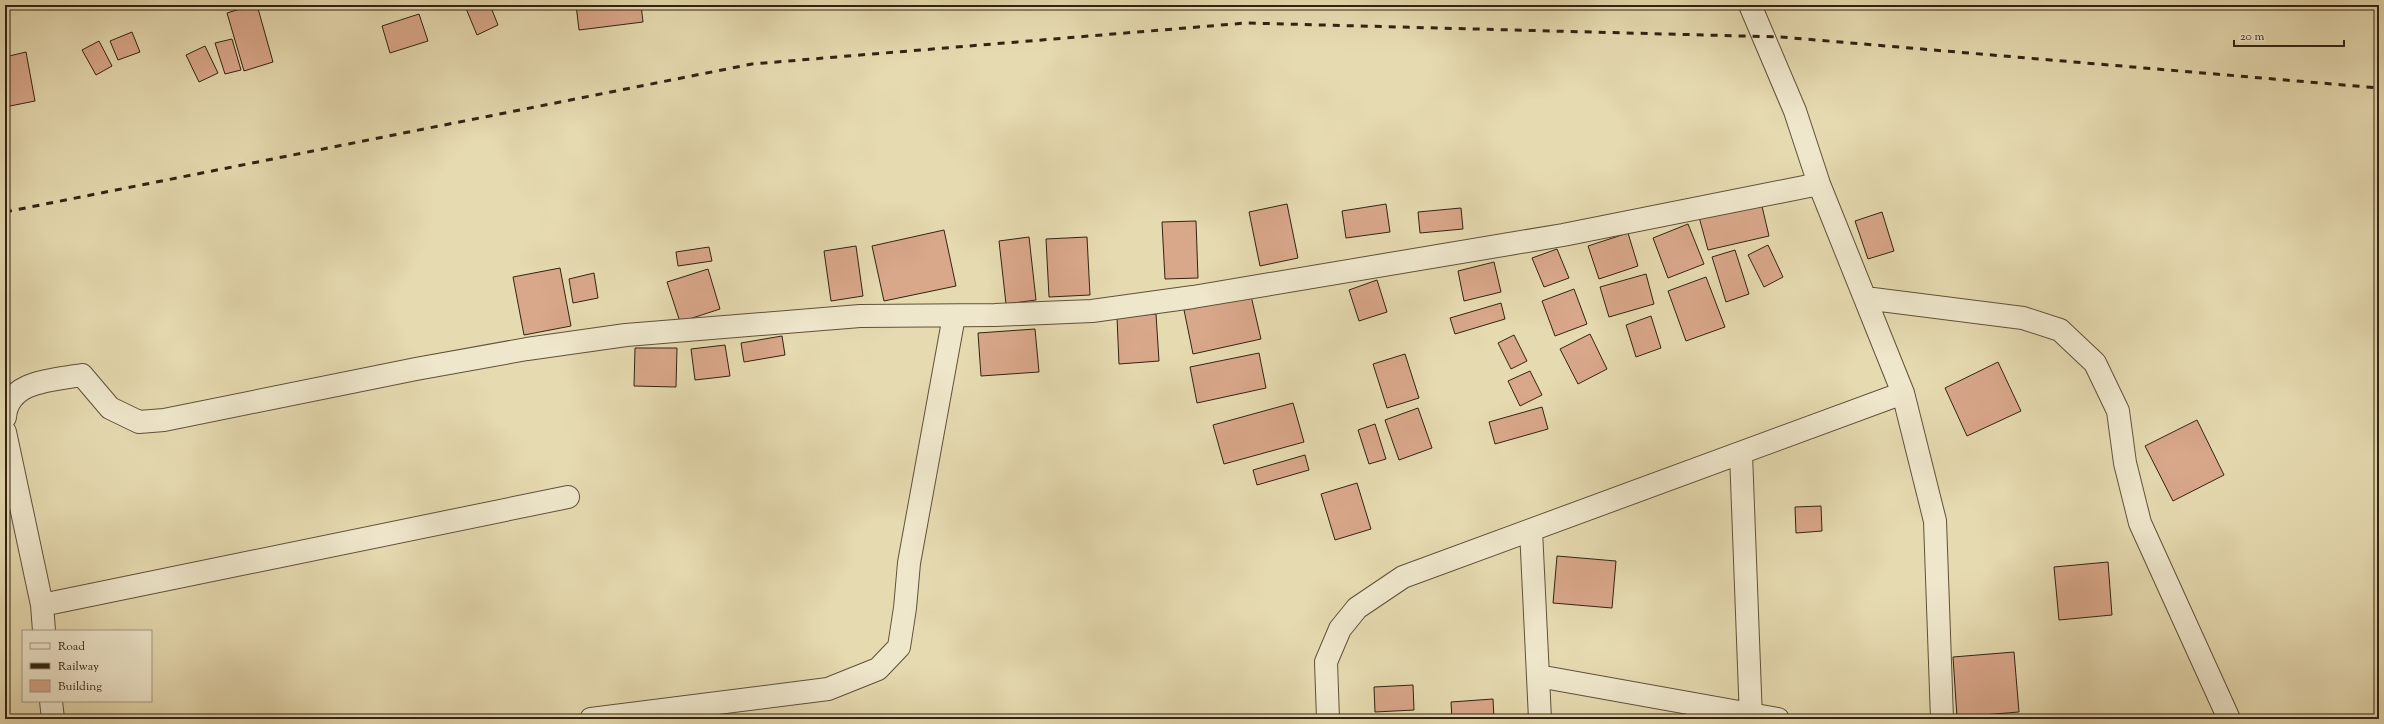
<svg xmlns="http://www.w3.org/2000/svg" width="2384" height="724" viewBox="0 0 2384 724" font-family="'Sorts Mill Goudy',serif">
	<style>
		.building { fill: #d9a78a; stroke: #322311 }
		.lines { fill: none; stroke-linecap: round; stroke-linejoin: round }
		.minor-casing { stroke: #5f5139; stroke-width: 24 }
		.minor { stroke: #efe7cc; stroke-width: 22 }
		.rail { stroke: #322311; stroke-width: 3; stroke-dasharray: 7 7; stroke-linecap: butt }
	</style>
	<rect width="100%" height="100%" fill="#e6dab0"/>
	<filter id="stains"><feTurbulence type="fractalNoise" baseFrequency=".005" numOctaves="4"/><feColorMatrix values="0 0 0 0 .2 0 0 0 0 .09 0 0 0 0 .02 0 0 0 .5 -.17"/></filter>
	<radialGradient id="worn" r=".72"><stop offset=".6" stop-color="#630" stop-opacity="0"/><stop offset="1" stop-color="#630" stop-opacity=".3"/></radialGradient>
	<!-- building -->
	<path class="building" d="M253 5H257L273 62 244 71 227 13Z
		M490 5 498 25 477 35 465 6Z
		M576 5H641L643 22 579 30Z
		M419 14 428 41 390 53 382 26Z
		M132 32 140 52 118 60 110 41Z
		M232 39 241 70 225 74 215 43Z
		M99 41 112 66 96 75 82 50Z
		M205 46 218 73 199 82 186 55Z
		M26 52 35 101 5 107V57Z
		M1761 202 1769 236 1708 250 1699 217Z
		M1287 204 1298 258 1260 266 1249 212Z
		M1386 204 1390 232 1346 238 1342 211Z
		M1461 208 1463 229 1420 233 1418 212Z
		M1882 212 1894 251 1868 259 1855 221Z
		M1196 221 1198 278 1165 279 1162 222Z
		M1688 224 1704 264 1668 278 1653 238Z
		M944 230 956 286 884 301 872 246Z
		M1628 233 1638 266 1599 279 1588 246Z
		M1029 237 1036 300 1006 304 999 241Z
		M1087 237 1090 295 1049 297 1046 239Z
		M1768 245 1783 277 1764 287 1748 255Z
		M856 246 863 296 831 301 824 251Z
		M709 247 712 261 678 266 676 252Z
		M1557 249 1569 278 1544 287 1532 258Z
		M1735 250 1749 294 1726 302 1712 257Z
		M1494 262 1501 292 1464 301 1458 271Z
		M560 268 571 326 524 335 513 277Z
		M708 269 720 309 680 322 667 282Z
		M594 273 598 298 573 303 569 279Z
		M1646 274 1654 304 1609 317 1600 287Z
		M1706 277 1725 327 1686 341 1668 291Z
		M1377 280 1387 312 1359 321 1349 290Z
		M1574 289 1587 324 1555 336 1542 301Z
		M1251 296 1261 339 1193 354 1184 310Z
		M1501 303 1505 319 1455 334 1450 318Z
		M1156 314 1159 361 1119 364 1117 317Z
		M1651 316 1661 348 1636 357 1626 325Z
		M1035 329 1039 372 981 376 978 333Z
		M1590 334 1607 369 1578 384 1560 349Z
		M1514 335 1527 361 1511 369 1498 343Z
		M782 336 785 355 744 362 741 343Z
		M725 345 730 376 695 380 691 349Z
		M635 348H677L676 387 634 386Z
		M1259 353 1266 388 1197 403 1190 367Z
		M1405 354 1419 398 1387 408 1373 364Z
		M1998 362 2021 411 1967 436 1945 388Z
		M1530 371 1542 395 1520 406 1508 381Z
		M1293 403 1304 442 1224 464 1213 425Z
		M1542 407 1548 429 1495 444 1489 422Z
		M1418 408 1432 448 1399 460 1385 420Z
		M2197 420 2224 475 2173 501 2145 446Z
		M1375 424 1386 459 1369 464 1358 430Z
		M1305 455 1309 470 1257 485 1253 470Z
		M1357 483 1371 529 1335 540 1321 494Z
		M1821 506 1822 531 1796 533 1795 507Z
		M1557 556 1616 561 1612 608 1553 603Z
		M2108 562 2112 615 2059 620 2054 567Z
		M2014 652 2019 712 1957 717 1953 657Z
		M1413 685 1414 710 1375 712 1374 687Z
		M1493 699 1494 719H1452L1451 702Z"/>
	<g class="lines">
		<defs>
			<path id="minor" d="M1750 5 1795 111 1819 184 1903 393 1935 521 1942 719
				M1865 298 2023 318 2060 330 2095 363 2118 411 2125 463 2140 523 2229 719
				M5 417C8 380 54 380 82 375L110 408 139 422 164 420 416 369 527 349 626 335 860 316 995 315 1092 311 1193 297 1563 235 1819 184
				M5 432 42 605 44 631
				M1741 454 1751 719
				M1531 530 1540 719
				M42 605 568 497
				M1538 676 1778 719
				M51 701 53 719
				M591 719 828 689 878 669 899 647 905 608 909 563 954 316
				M1328 719 1326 662 1340 629 1357 608 1403 577 1903 393"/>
		</defs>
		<!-- minor casing -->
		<use href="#minor" class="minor-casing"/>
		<!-- minor -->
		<use href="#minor" class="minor"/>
		<!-- rail -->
		<path class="rail" d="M5 212 752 64 1246 23 1781 37 2379 88"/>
	</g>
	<!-- margin -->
	<rect width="2384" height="724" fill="none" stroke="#e6dab0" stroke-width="20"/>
	<rect x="6" y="6" width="2372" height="712" fill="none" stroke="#322311" stroke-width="2"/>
	<rect x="10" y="10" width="2364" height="704" fill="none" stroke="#322311"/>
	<!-- legend -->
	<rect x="22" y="630" width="130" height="72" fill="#efe7cc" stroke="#a39981"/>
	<rect x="30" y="643" width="20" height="6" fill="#efe7cc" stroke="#a39981"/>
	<text x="58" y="650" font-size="12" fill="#322311">Road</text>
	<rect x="30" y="663" width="20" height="6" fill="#322311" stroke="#a39981"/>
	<text x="58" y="670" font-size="12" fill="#322311">Railway</text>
	<rect x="30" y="680" width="20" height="12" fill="#d9a78a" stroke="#a39981"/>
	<text x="58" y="690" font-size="12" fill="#322311">Building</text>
	<!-- scale -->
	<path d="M2234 40v6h110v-6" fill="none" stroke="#322311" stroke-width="2"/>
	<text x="2240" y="40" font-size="12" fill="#322311" stroke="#efe7cc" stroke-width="3" paint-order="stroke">20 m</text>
	<rect width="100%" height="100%" filter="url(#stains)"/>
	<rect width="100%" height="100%" fill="url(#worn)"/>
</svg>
